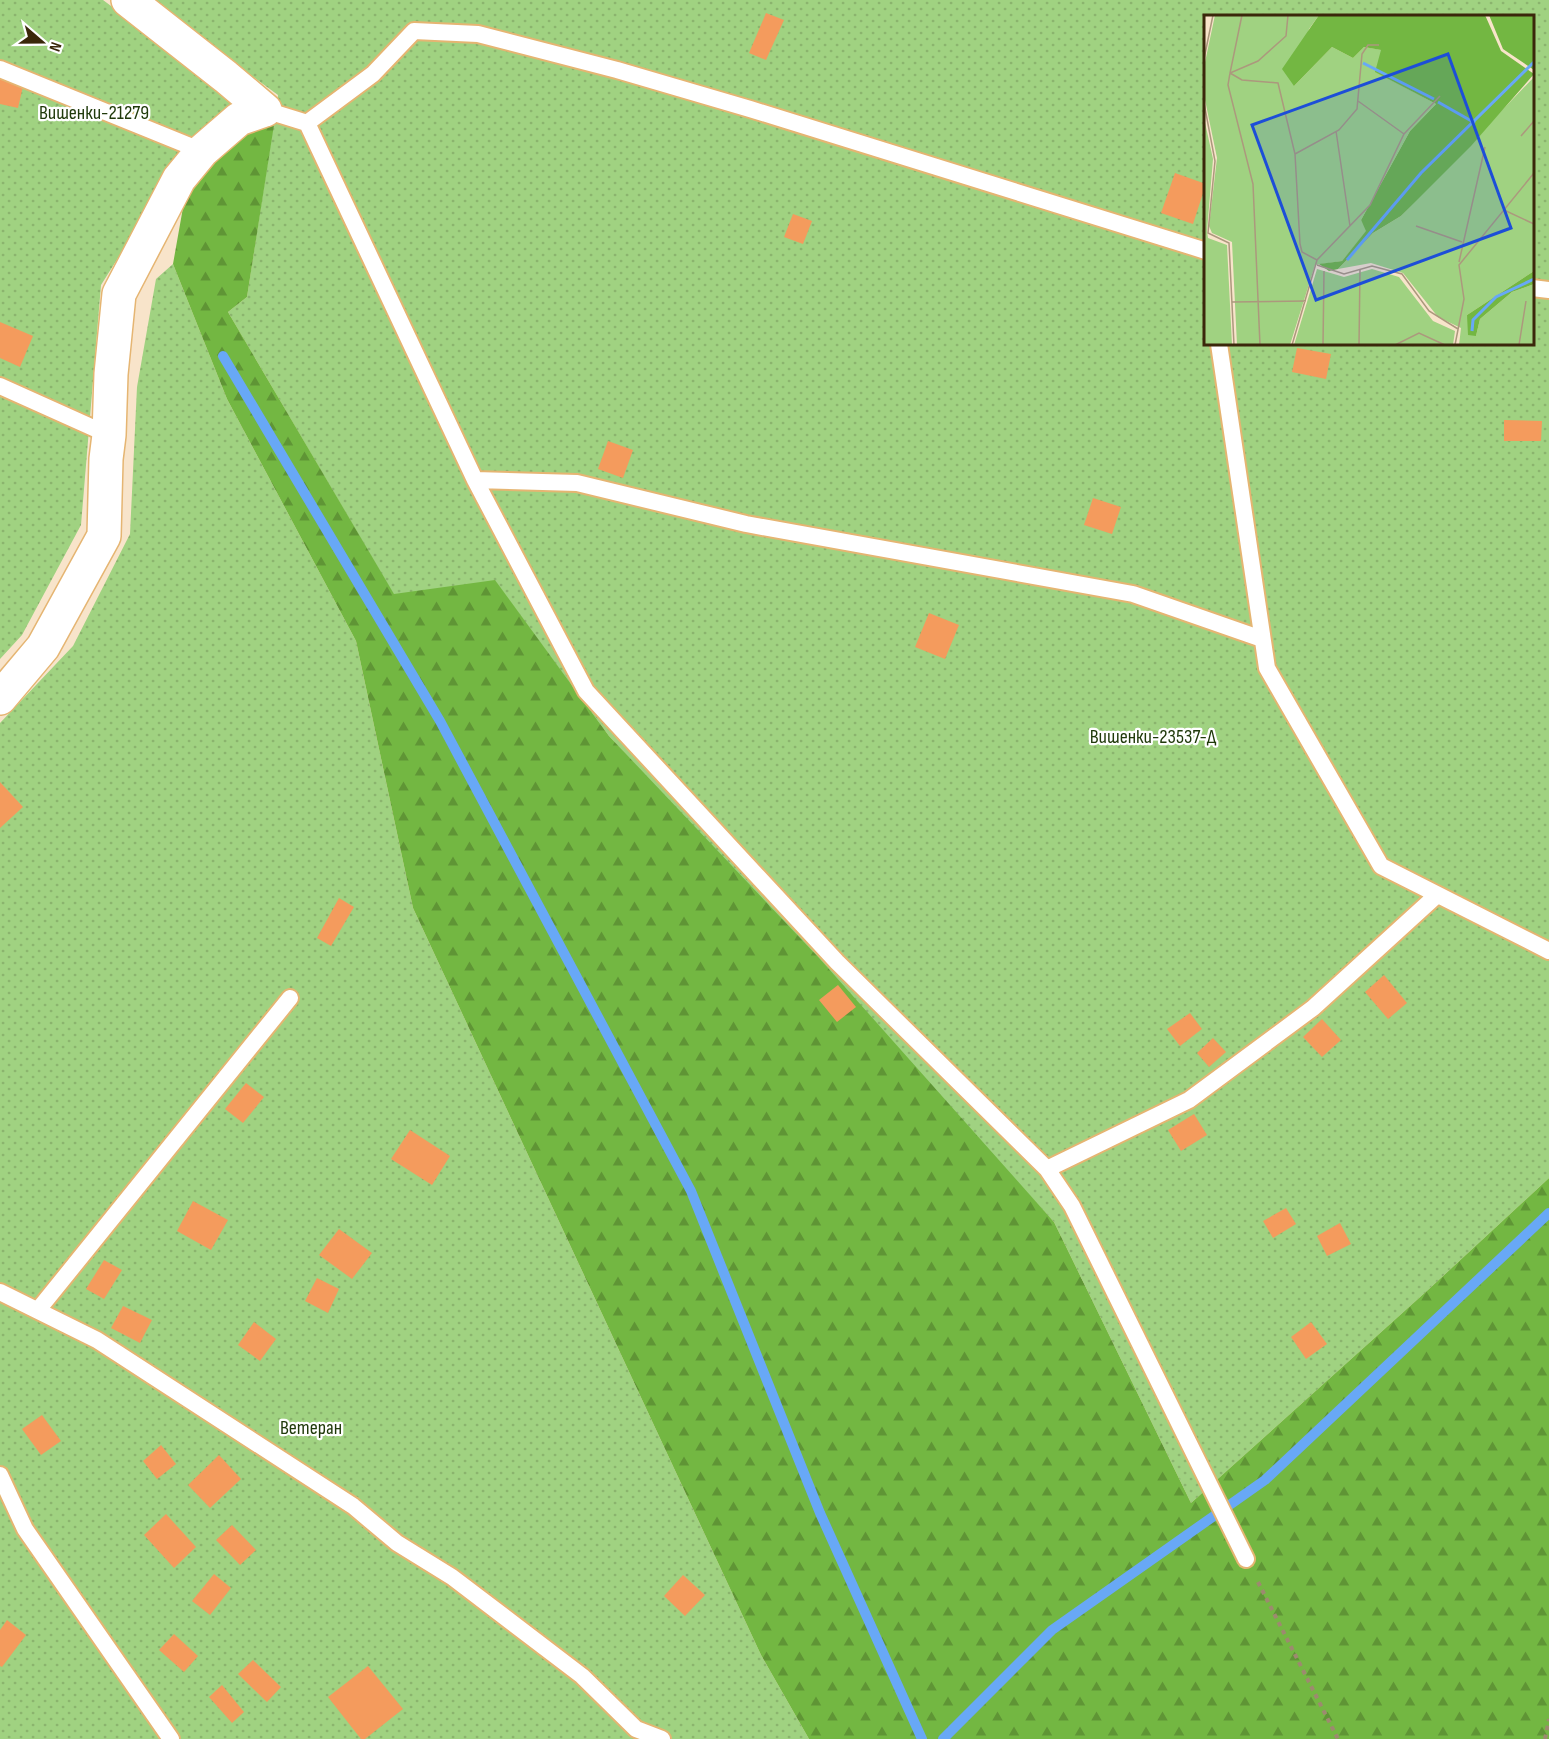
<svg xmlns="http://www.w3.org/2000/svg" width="1549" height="1739" viewBox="0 0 1549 1739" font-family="'Sofia Sans Condensed',sans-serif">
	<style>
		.grass { fill: url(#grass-dots); fill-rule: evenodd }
		.forest { fill: url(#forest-firs) }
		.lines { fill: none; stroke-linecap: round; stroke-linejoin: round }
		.stream { stroke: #68a8f6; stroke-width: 10 }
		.building { fill: #f49b5d }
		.lane-casing { stroke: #e5b572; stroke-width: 20 }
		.street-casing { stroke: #e5b572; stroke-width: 36 }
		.path { stroke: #9d8a6f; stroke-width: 4; stroke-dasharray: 4.5 4.5; stroke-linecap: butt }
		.lane { stroke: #fff; stroke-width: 16 }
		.street { stroke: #fff; stroke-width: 33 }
		.labels { text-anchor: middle; stroke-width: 4.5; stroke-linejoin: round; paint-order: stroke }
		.park-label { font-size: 20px; fill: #203a0b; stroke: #fff }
		.inset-river { fill: none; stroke: #68a8f6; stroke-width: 3 }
		.inset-road { fill: none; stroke: #ac987d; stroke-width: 1.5 }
		.view { fill: #1d4ed8; fill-opacity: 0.15; stroke: #1d4ed8; stroke-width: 3 }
		.inset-edge { fill: none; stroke: #3a270a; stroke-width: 3 }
	</style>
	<defs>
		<pattern id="grass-dots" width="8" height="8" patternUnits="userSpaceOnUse" patternTransform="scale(1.5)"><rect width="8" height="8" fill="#a0d281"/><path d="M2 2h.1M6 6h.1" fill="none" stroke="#8bb46e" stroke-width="1.8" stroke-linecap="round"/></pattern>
		<pattern id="forest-firs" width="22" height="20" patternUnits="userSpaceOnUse" patternTransform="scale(1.5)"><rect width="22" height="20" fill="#73b742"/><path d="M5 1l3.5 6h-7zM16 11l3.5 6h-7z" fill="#5f9535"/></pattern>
	</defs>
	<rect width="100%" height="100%" fill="#f8e4ca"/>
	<!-- grass -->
	<path class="grass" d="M0 0H103L237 100 175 158 135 231 101 285 81 525 22 635 0 659Z
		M148 0H1549V1178L1429 1289 1191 1503 1054 1222 609 736 495 581 394 595 228 312 247 297 278 95ZM1206 16H1532V344H1206Z
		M173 264 227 399 356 641 413 908 761 1655 809 1739H0V723L73 646 130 534 137 387 156 279Z"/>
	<!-- forest -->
	<path class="forest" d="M274 125 247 297 228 312 394 594 495 580 609 736 820 959 1054 1222 1191 1503 1429 1289 1549 1178V1739H809L761 1655 413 908 356 641 227 399 173 264 187 185 246 129Z"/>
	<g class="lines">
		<!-- stream -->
		<path class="stream" d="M223 356 440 721 691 1191 820 1513 922 1739
			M943 1739 1052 1630 1265 1480 1549 1213"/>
	</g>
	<!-- building -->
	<path class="building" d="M766 13 784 20 766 60 749 53Z
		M0 76 24 82 18 108 0 104Z
		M1175 173 1206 184 1193 224 1161 213Z
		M793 214 812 221 803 244 784 237Z
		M0 322 33 336 20 367 0 358Z
		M1297 348 1331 354 1326 379 1292 372Z
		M1504 420 1542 421 1541 441H1504Z
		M608 441 633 450 623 478 598 469Z
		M1093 498 1121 507 1112 534 1084 525Z
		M929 613 959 625 945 659 915 647Z
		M0 782 23 807 0 828Z
		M339 898 354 907 331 946 317 938Z
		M1384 975 1407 1003 1388 1019 1365 992Z
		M838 985 856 1007 837 1022 819 1000Z
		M1190 1013 1202 1029 1180 1046 1167 1029Z
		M1322 1019 1341 1040 1322 1057 1303 1037Z
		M1213 1038 1226 1052 1209 1067 1197 1053Z
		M246 1083 264 1097 243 1123 225 1109Z
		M1194 1114 1207 1135 1181 1151 1168 1130Z
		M410 1130 450 1156 432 1185 391 1159Z
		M193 1201 228 1220 211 1250 177 1231Z
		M1286 1208 1296 1224 1273 1238 1263 1221Z
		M1340 1223 1351 1244 1327 1256 1317 1236Z
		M339 1229 372 1253 352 1279 319 1255Z
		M104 1260 122 1270 104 1299 86 1289Z
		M317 1278 339 1289 328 1313 305 1301Z
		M123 1306 152 1320 140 1343 111 1328Z
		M254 1322 276 1339 260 1361 238 1345Z
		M1311 1322 1327 1344 1306 1359 1291 1337Z
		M42 1415 61 1441 41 1455 22 1429Z
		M161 1445 176 1464 157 1479 143 1461Z
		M219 1455 241 1479 210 1508 188 1485Z
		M166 1514 196 1547 174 1568 144 1535Z
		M232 1525 256 1550 240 1565 216 1540Z
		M214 1574 231 1588 210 1615 192 1601Z
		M683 1575 705 1595 685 1616 664 1596Z
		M7 1620 26 1635 2 1667 0 1666V1630Z
		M174 1634 198 1656 184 1672 159 1650Z
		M253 1660 281 1687 267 1702 238 1674Z
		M368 1666 403 1709 365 1739H361L328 1697Z
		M222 1685 244 1712 232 1723 209 1697Z"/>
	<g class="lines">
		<defs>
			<path id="lane" d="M0 69 202 151
				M265 110 307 123 475 480 586 691 837 962 1047 1169 1072 1206 1246 1559
				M307 123 373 74 414 31 478 34 617 70 750 109 1206 251
				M1532 288 1549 290
				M1219 344 1267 668 1381 866 1549 951
				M0 386 109 435
				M475 480 577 483 746 524 1133 594 1262 639
				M1047 1169 1189 1100 1313 1008 1437 895
				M0 1292 97 1340 353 1506 397 1543 452 1577 582 1676 636 1729 662 1739
				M38 1310 290 998
				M0 1475 25 1529 171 1739"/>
			<path id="street" d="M128 0 226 77 265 110
				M0 698 43 647 104 536 106 459 109 435 111 374 119 294 179 179 202 151 239 119 265 110"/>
		</defs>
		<!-- lane casing -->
		<use href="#lane" class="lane-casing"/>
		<!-- street casing -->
		<use href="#street" class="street-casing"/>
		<!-- path -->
		<path class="path" d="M1258 1582 1338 1739
			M1545 1739 1549 1719"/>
		<!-- lane -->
		<use href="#lane" class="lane"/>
		<!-- street -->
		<use href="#street" class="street"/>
	</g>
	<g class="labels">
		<!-- park labels -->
		<g class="park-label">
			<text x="94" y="119">Вишенки-21279</text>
			<text x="1153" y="743">Вишенки-23537-Д</text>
			<text x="311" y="1434">Ветеран</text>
		</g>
	</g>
	<!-- overview -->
	<g transform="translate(1204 15)">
		<rect width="330" height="330" fill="#f8e4ca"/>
		<path d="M11 0H115L105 14 90 71 128 32 149 43 160 32 178 35 172 57 232 89 206 116 157 205 163 216 138 246 111 250 86 330H33L28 227 8 218 5 211 13 143 0 80V52ZM330 62V256L263 300 272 321 276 304 308 277 330 269V330H255L257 313 234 302 199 258 167 248 134 254 169 218 197 201ZM0 103 9 144 3 216 4 223 23 230 28 330H0ZM113 254 140 262 168 254 195 262 229 306 251 316 249 330H90Z" fill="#a0d281"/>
		<path d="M115 0H281L297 36 330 59 267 131 197 201 169 218 134 254 125 256 115 249 138 246 162 216 157 205 206 116 232 89 171 57 177 35 160 32 149 43 128 32 90 71 78 54ZM285 0H330V55L299 34ZM330 256V269L308 277 276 304 272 321 264 320 263 300Z" fill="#73b742"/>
		<path class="inset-river" d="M159 48 230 84M234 87 271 108M143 245 217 158 330 47M268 316 269 305 292 282 330 264"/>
		<path class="inset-road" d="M38 0 26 58 38 65 74 68 91 139 96 229 98 237 113 245M0 44 9 0M154 86 200 119M0 88 11 146 4 218 25 228 30 330M132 116 146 211M317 121 330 106M91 139 135 115 153 94 158 39 164 30H175M300 195 330 209M212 211 258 227M255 247 281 132M113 250 140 259 168 251 198 259 225 296 254 314M28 287 102 286M56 330 49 169 24 70 26 58 54 46 82 21 84 0M88 330 113 245 166 190 200 119 236 81M119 330 120 256M155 330 156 255M191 330 215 318 241 330M251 330 260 284 255 250 330 158M315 330 322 286"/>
		<path class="view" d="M244 39 307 213 112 285 48 110Z"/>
		<rect width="330" height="330" class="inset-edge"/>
	</g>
	<!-- north arrow -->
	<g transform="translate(42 42) rotate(110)" stroke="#ffffff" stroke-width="4.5" paint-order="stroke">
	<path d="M0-4.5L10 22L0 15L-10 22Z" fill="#3a270a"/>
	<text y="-9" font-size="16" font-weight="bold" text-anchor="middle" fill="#3a270a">N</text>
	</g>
</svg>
